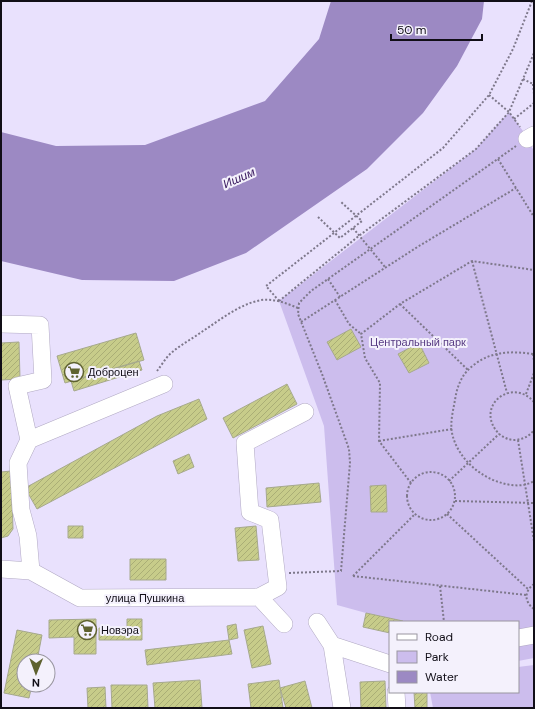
<svg xmlns="http://www.w3.org/2000/svg" width="535" height="709" viewBox="0 0 535 709" font-family="'DM Sans',sans-serif">
	<style>
		.green { fill: #ccbded }
		.water { fill: #9c89c3 }
		.building { fill: url(#building-hatch); stroke: #a6a98d }
		.lines { fill: none; stroke-linecap: round; stroke-linejoin: round }
		.minor-casing { stroke: #b1a9c3; stroke-width: 18 }
		.path { stroke: #7e788b; stroke-width: 2; stroke-dasharray: 2 2; stroke-linecap: butt }
		.minor { stroke: #fff; stroke-width: 17 }
		.labels { text-anchor: middle; stroke-width: 4; stroke-linejoin: round; paint-order: stroke }
		.park-label { font-size: 11px; fill: #563a82; stroke: #f4f1fc }
		.poi-label { font-size: 11px; fill: #110e17; stroke: #f4f1fc; text-anchor: start }
		.street-label { font-size: 11px; fill: #110e17; stroke: #f4f1fc }
		.water-label { font-size: 12px; font-style: italic; fill: #37185e; stroke: #f4f1fc }
	</style>
	<defs>
		<pattern id="building-hatch" width="6" height="6" patternUnits="userSpaceOnUse"><rect width="6" height="6" fill="#c7cc8a"/><path d="M-1 1l2-2M0 6l6-6M5 7l2-2" fill="none" stroke="#aaae76"/></pattern>
	</defs>
	<rect width="100%" height="100%" fill="#e9e1fd"/>
	<!-- green -->
	<path class="green" d="M509 112 523 131 534 151V658L518 661V622H404L366 613 337 605 324 426 279 301 476 149Z
		M534 665V708H433L430 692H518V667Z"/>
	<!-- water -->
	<path class="water" d="M331 1H484L482 19 457 66 423 113 367 169 246 253 174 281 82 280 1 261V132L56 146 145 145 265 101 319 39Z"/>
	<!-- building -->
	<path class="building" d="M351 329 361 347 337 360 327 342Z
		M136 333 144 360 65 383 57 356Z
		M19 342 20 379 1 380V343Z
		M419 343 429 363 409 373 398 354Z
		M139 361 142 370 74 391 71 381Z
		M287 384 297 404 233 438 223 418Z
		M199 399 207 419 37 509 25 488 157 416Z
		M189 454 194 467 178 474 173 461Z
		M11 471 13 529 8 536 1 538V472Z
		M319 483 321 502 267 507 266 488Z
		M386 485 387 512H371L370 486Z
		M68 526H83V538H68Z
		M256 526 259 560 238 561 235 528Z
		M130 559H166V580H130Z
		M366 613 403 621 404 622H390V633L363 627Z
		M96 619V654H74V637L49 638V620Z
		M127 619H142V640H99V628H127Z
		M236 624 238 638 229 640 227 626Z
		M263 626 271 664 252 668 244 630Z
		M17 630 42 635 37 661H24V685H32L29 698 4 693Z
		M229 640 232 654 147 665 145 650Z
		M200 680 202 708H155L153 683Z
		M279 680 283 708H251L248 684Z
		M305 681 312 708H286L280 688Z
		M385 681 386 708H361L360 682Z
		M111 685H147L148 708H112Z
		M105 687 106 708H88L87 688Z
		M414 692H427V708H415Z"/>
	<g class="lines">
		<defs>
			<path id="minor" d="M527 139 534 135
				M1 324 40 325 43 380 17 386 29 440
				M1 569 31 571 80 598 259 597 284 624
				M31 571 28 536 21 510 18 463 29 440 164 384
				M259 597 278 587 270 520 250 512 245 443 305 412
				M317 622 332 645 342 708
				M518 638 534 635
				M332 645 390 664
				M396 692 397 708"/>
		</defs>
		<!-- minor casing -->
		<use href="#minor" class="minor-casing"/>
		<!-- path -->
		<path class="path" d="M523 79 533 84
			M533 84 534 94
			M489 95 509 112 520 127
			M514 119 534 103
			M498 159 534 217
			M318 217 340 238 362 221 341 202
			M353 228 385 267
			M472 261 507 393
			M328 279 340 297
			M335 300 349 324 361 334
			M279 301 266 286 443 148 489 95 513 49 532 1
			M279 301 360 235 476 149 509 112 534 53
			M400 304 468 370
			M301 322 419 246 516 188
			M533 354C513 351 492 351 475 364 462 373 457 386 455 400 453 411 450 422 452 433 457 457 479 477 502 483 512 486 525 487 534 481
			M533 354 534 361
			M157 371C161 366 165 359 170 354 180 345 192 339 203 331 220 320 237 306 257 301 271 297 286 303 298 308
			M526 394 534 373
			M534 402C513 378 478 403 495 429 499 435 505 439 513 440 521 440 529 437 534 430
			M518 440 534 541
			M379 441 452 429
			M407 496a24 24 0 1 1 48 0a24 24 0 1 1-48 0Z
			M449 481 499 434
			M411 483 379 441 380 383 365 358 361 334 400 304 472 261 534 270
			M455 501 534 503
			M447 514 528 589
			M289 573 341 571 350 463 349 449 322 374 298 314 299 303 311 291 516 146
			M353 576 526 595
			M353 576 415 514
			M534 584C524 591 524 602 534 609
			M440 586 444 622"/>
		<!-- minor -->
		<use href="#minor" class="minor"/>
	</g>
	<!-- icons -->
	<defs>
		<symbol id="supermarket-ring" viewBox="-11 -11 22 22"><circle r="9.5" fill="#f4f1fc" stroke="#5f6230" stroke-width="1.5"/><path d="M-6-5.5h2.5l.6 2H6L4.5 2H-2.5L-4.4-4H-6ZM-1.5 3.2a1.3 1.3 0 1 0 .1 0ZM3 3.2a1.3 1.3 0 1 0 .1 0Z" fill="#5f6230"/></symbol>
	</defs>
	<g fill-rule="evenodd">
		<use href="#supermarket-ring" x="63" y="361" width="22" height="22"/>
		<use href="#supermarket-ring" x="76" y="619" width="22" height="22"/>
	</g>
	<g class="labels">
		<!-- park labels -->
		<g class="park-label">
			<text x="418" y="346">Центральный парк</text>
		</g>
		<!-- poi labels -->
		<g class="poi-label">
			<text x="88" y="376">Доброцен</text>
			<text x="101" y="634">Новэра</text>
		</g>
		<!-- street labels -->
		<g class="street-label">
			<text x="145" y="602">улица Пушкина</text>
		</g>
		<!-- water labels -->
		<g class="water-label">
			<text transform="translate(239 178) rotate(-24)" y="4">Ишим</text>
		</g>
	</g>
	<!-- border -->
	<rect width="535" height="709" fill="none" stroke="#110e17" stroke-width="4"/>
	<!-- legend -->
	<rect x="389" y="621" width="130" height="72" fill="#f4f1fc" stroke="#9996a0"/>
	<rect x="397" y="634" width="20" height="6" fill="#ffffff" stroke="#9996a0"/>
	<text x="425" y="641" font-size="12" fill="#110e17">Road</text>
	<rect x="397" y="651" width="20" height="12" fill="#ccbded" stroke="#9996a0"/>
	<text x="425" y="661" font-size="12" fill="#110e17">Park</text>
	<rect x="397" y="671" width="20" height="12" fill="#9c89c3" stroke="#9996a0"/>
	<text x="425" y="681" font-size="12" fill="#110e17">Water</text>
	<!-- north arrow -->
	<g transform="translate(36 673) rotate(181)"><circle r="19" fill="#f4f1fc" stroke="#9996a0"/>
	<path d="M0-3L7 15L0 10L-7 15Z" fill="#5f6230"/>
	<text y="-6" font-size="11" font-weight="bold" text-anchor="middle" fill="#110e17">N</text>
	</g>
	<!-- scale -->
	<path d="M391 34v6h91v-6" fill="none" stroke="#110e17" stroke-width="2"/>
	<text x="397" y="34" font-size="12" fill="#110e17" stroke="#f4f1fc" stroke-width="3" paint-order="stroke">50 m</text>
</svg>
